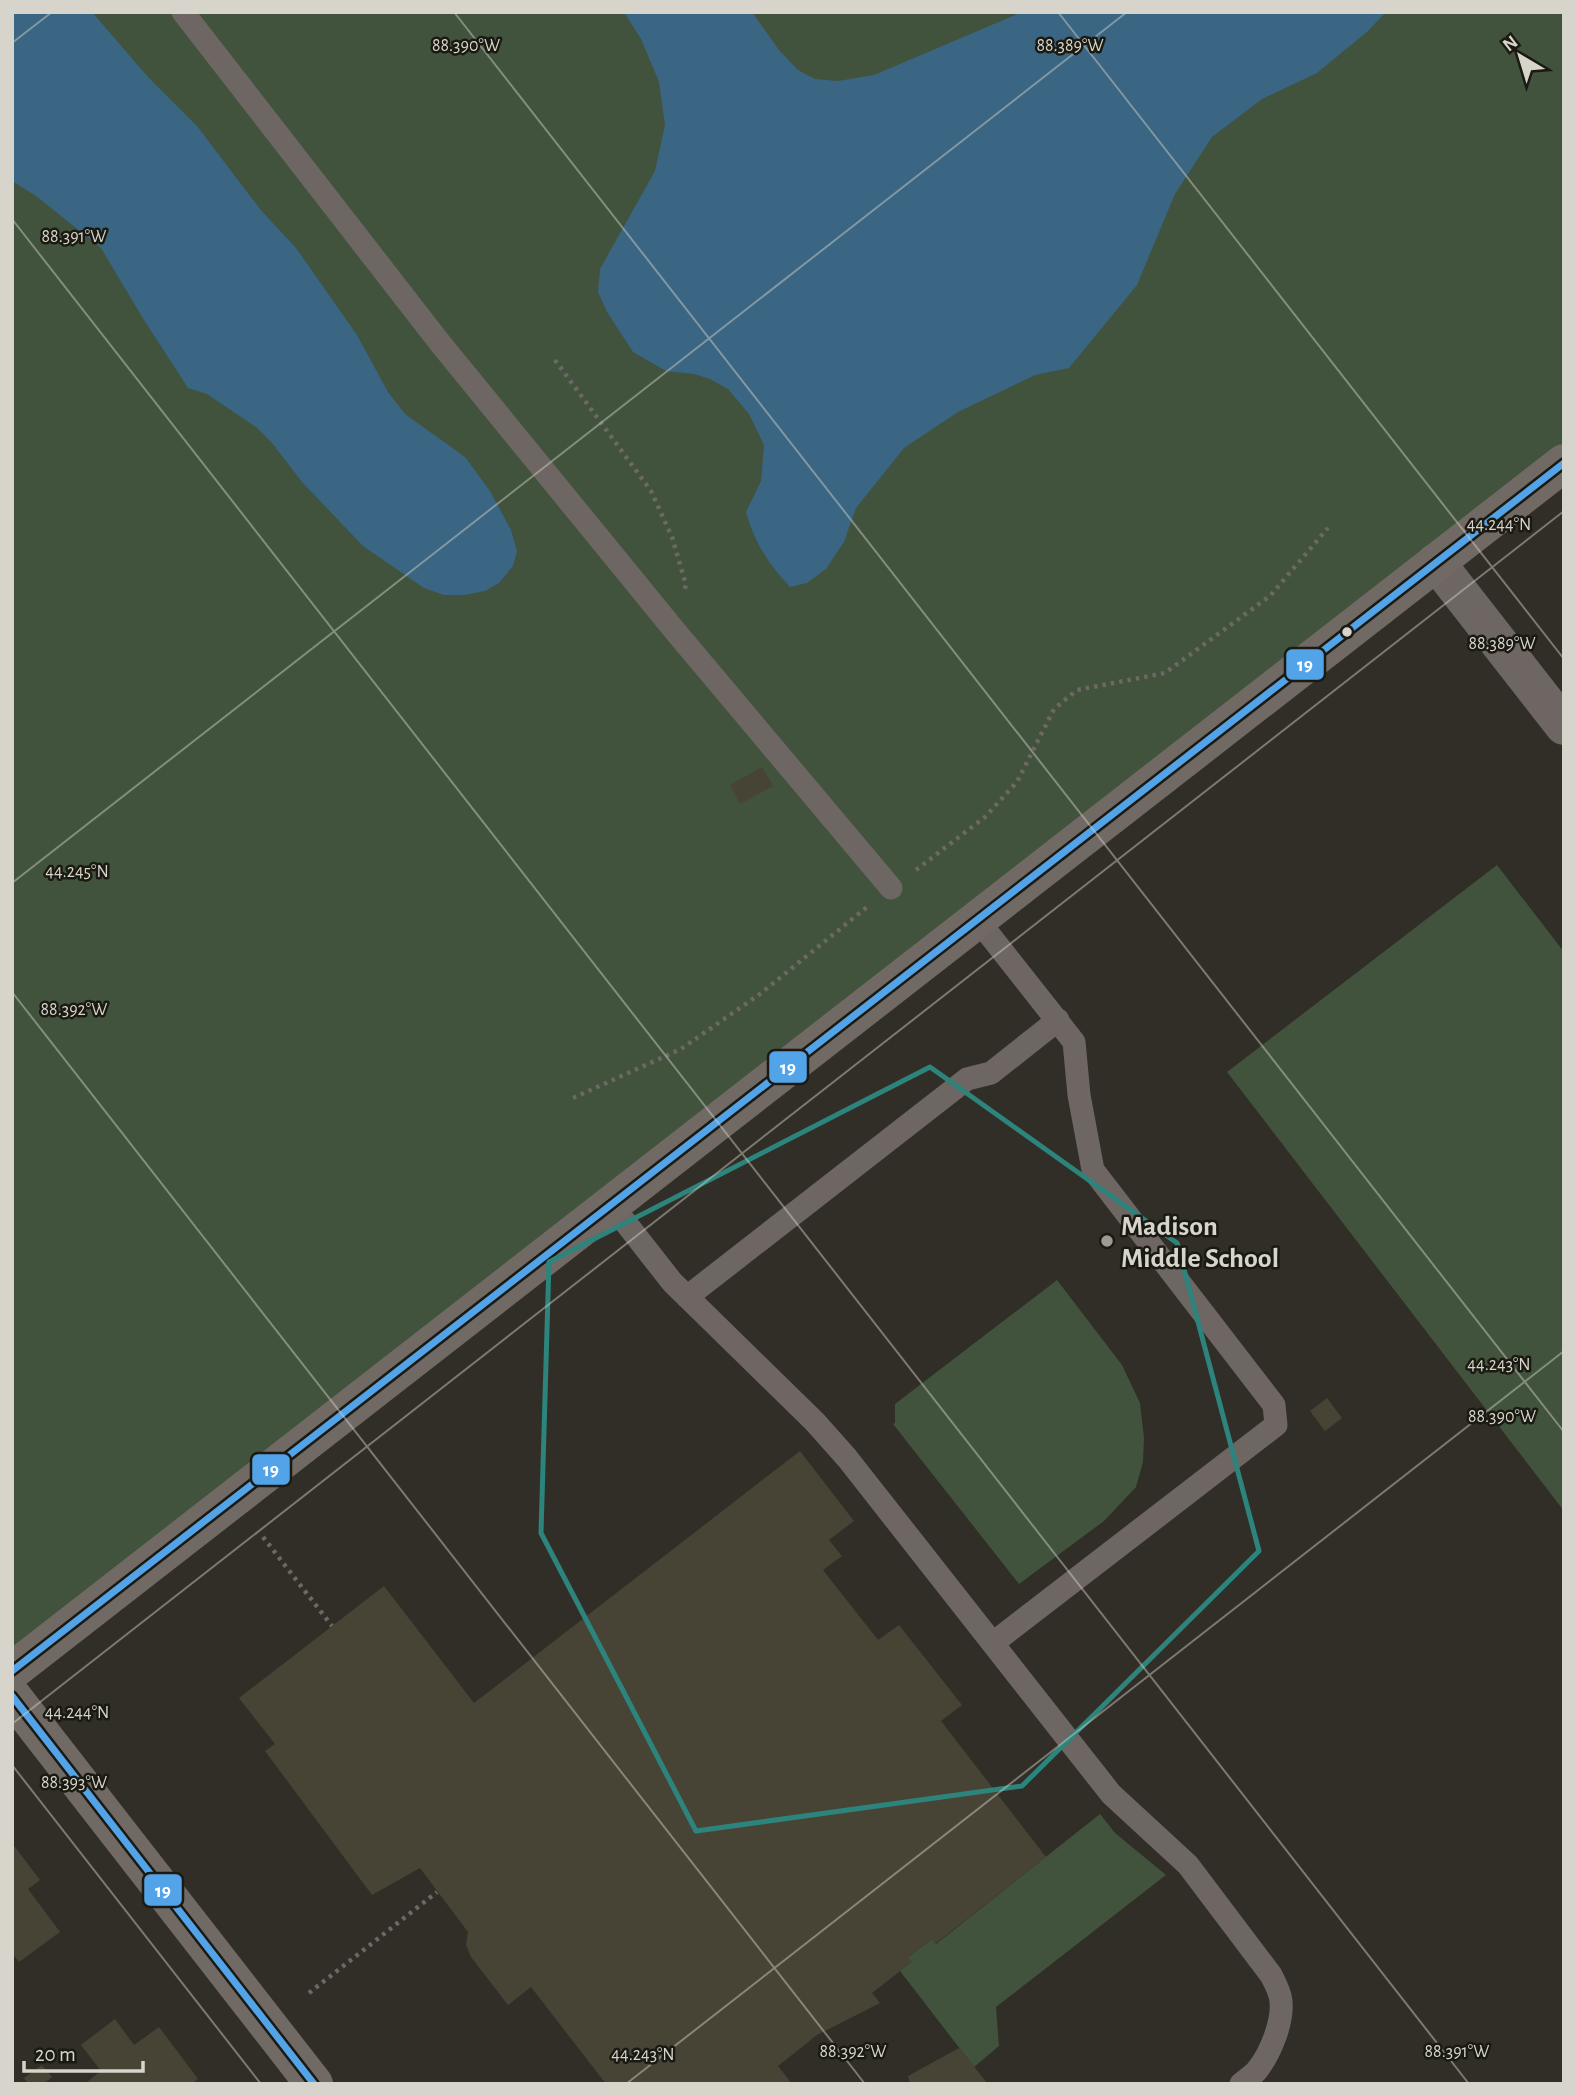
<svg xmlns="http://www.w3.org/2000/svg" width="1576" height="2096" viewBox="0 0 1576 2096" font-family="'Alegreya Sans',sans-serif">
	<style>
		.green { fill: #41533c }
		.water { fill: #3a6583 }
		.building { fill: #474436 }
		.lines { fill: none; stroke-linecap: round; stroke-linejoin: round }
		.path { stroke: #6c6863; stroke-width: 4.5; stroke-dasharray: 3.5 5; stroke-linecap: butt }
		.lane { stroke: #6d6663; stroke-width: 23 }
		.street { stroke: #6d6663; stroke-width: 38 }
		.secondary { stroke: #706964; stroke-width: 38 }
		.bus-1-casing { stroke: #1b1a12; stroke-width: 12 }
		.bus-1 { stroke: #53a3e8; stroke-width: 7 }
		.marked { fill: none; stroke: #2d847c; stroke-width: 5; stroke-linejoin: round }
		.ticks { fill: none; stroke: #d7d5cb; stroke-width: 2; stroke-opacity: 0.45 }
		.bus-dot { fill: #d7d5cb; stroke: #1b1a12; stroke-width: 2.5 }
		.poi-dot { fill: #9d9b91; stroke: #1b1a12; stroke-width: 2.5 }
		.labels { text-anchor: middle; stroke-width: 5; stroke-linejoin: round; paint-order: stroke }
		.poi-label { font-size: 28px; font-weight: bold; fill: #d7d5cb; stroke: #1b1a12; text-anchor: start }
		.ticks-label { font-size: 18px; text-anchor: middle; fill: #d7d5cb; stroke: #1b1a12; stroke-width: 5; stroke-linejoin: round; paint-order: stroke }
		.line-badge { stroke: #1b1a12; stroke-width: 2.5 }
		.badge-label { font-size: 19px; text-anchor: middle; font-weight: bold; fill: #fff }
	</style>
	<rect width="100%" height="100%" fill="#302e26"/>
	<!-- green -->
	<path class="green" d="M12 12H1564V464L12 1671Z
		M1497 865 1564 952V1511L1227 1072Z
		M1057 1280 1122 1365 1140 1403 1144 1438 1143 1462 1136 1487 1104 1521 1019 1584 893 1424 895 1423V1404Z
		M1100 1814 1115 1833 1166 1875 996 2007 999 2046 974 2067 900 1971 908 1957 932 1939 936 1944Z"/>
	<!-- water -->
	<path class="water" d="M12 12H92L148 77 197 126 260 209 296 248 357 335 388 392 405 414 465 457 490 491 511 530 517 551 513 566 499 583 485 591 464 595H444L424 588 363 546 302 482 272 443 256 427 207 394 188 388 144 320 101 248 36 196 12 181Z
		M624 12H752L779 50 798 70 815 79 838 81 874 75 1022 12H1386L1368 31 1317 73 1262 99 1212 137 1175 194 1137 285 1069 368 1035 375 958 412 904 448 856 508 844 542 826 569 807 583 790 587C769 565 754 542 746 512L761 481 764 445 749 414 728 389 710 379 694 374 666 371 633 352 607 312 598 292 600 269 655 171 665 125 659 82 641 39Z"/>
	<!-- building -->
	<path class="building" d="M762 767 773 786 740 804 730 785Z
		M1327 1398 1342 1418 1325 1431 1310 1411Z
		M800 1451 854 1521 829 1540 842 1556 823 1570 878 1640 899 1625 962 1705 941 1721 1046 1857 935 1944 932 1939 908 1957 912 1962 872 1993 880 2003 817 2035 778 2066 792 2084H606L531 1987 508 2005 471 1957 466 1945 468 1932 420 1868 372 1895 265 1751 275 1744 239 1698 384 1586 474 1703Z
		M12 1843 40 1880 28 1889 60 1932 19 1962 12 1953Z
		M115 2019 134 2045 159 2027 198 2079 191 2084H89L88 2081 101 2071 81 2045Z
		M959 2048 988 2084H910L908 2076Z
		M42 2065 52 2077 43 2084H28L24 2078Z"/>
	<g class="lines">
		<!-- path -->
		<path class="path" d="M555 360 651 491 672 537 686 585 684 591
			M916 870 985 817 1017 782 1054 709 1077 690 1165 673 1270 596 1328 528
			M573 1098 681 1049 760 994 867 907
			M263 1537 332 1626
			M309 1993 437 1892"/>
		<!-- lane -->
		<path class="lane" d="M183 12 440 343 675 631 891 888
			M977 919 1074 1042 1079 1095 1093 1170 1274 1405 1276 1425 993 1643
			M611 1204 672 1282 815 1422 847 1458 1111 1794 1188 1865 1271 1975C1275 1983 1280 1991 1281 2001 1283 2022 1271 2052 1258 2069 1254 2075 1246 2079 1241 2084
			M687 1297 967 1079 991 1073 1058 1020"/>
		<!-- street -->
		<path class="street" d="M1436 562 1564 726"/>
		<!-- secondary -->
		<path class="secondary" d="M12 1671 1564 463
			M12 1696 314 2084"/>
		<defs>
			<path id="bus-1" d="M12 1671 1564 463
				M12 1696 314 2084"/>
		</defs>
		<!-- bus-1 casing -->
		<use href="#bus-1" class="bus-1-casing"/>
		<!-- bus-1 -->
		<use href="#bus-1" class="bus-1"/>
	</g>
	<!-- marked area -->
	<path class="marked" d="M930 1067 1177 1243 1259 1551 1022 1786 696 1831 541 1533 549 1262Z"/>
	<!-- ticks -->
	<path class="ticks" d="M454 12 1564 1432M1058 12 1564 659M12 43 52 12M12 219 1469 2084M12 883 1127 12M12 992 865 2084M12 1724 1564 511M12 1765 261 2084M626 2084 1564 1351"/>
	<!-- markers -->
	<circle class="bus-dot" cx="1347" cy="632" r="6"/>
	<circle class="poi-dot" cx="1107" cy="1241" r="7"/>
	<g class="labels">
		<!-- poi labels -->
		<g class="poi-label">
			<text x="1121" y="1235">Madison<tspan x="1121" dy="32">Middle School</tspan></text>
		</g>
	</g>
	<g class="ticks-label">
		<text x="466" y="51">88.390°W</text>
		<text x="1070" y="51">88.389°W</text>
		<text x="74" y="242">88.391°W</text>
		<text x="1499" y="530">44.244°N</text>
		<text x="1502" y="649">88.389°W</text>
		<text x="77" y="877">44.245°N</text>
		<text x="74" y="1015">88.392°W</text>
		<text x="1499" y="1370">44.243°N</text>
		<text x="1502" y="1422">88.390°W</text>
		<text x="77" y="1718">44.244°N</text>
		<text x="74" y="1788">88.393°W</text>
		<text x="853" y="2057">88.392°W</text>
		<text x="1457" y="2057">88.391°W</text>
		<text x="643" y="2060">44.243°N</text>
	</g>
	<g class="line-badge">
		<rect x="1285" y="648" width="40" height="33" rx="7" fill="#53a3e8"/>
		<rect x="768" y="1050" width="40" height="34" rx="7" fill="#53a3e8"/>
		<rect x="251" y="1453" width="40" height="33" rx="7" fill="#53a3e8"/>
		<rect x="143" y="1873" width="40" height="34" rx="7" fill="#53a3e8"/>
	</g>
	<g class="badge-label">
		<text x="1305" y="671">19</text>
		<text x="788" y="1074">19</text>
		<text x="271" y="1476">19</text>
		<text x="163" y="1897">19</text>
	</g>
	<!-- border -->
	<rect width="1576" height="2096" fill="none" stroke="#d7d5cb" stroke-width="28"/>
	<!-- north arrow -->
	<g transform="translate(1520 56) rotate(322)" stroke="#1b1a12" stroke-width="5" paint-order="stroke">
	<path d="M0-5L12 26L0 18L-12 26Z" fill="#d7d5cb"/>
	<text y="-10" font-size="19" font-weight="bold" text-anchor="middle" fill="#d7d5cb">N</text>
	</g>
	<!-- scale -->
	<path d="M24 2061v10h119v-10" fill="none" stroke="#d7d5cb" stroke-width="3.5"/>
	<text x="35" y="2061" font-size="21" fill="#d7d5cb" stroke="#1b1a12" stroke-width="5" paint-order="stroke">20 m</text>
</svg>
